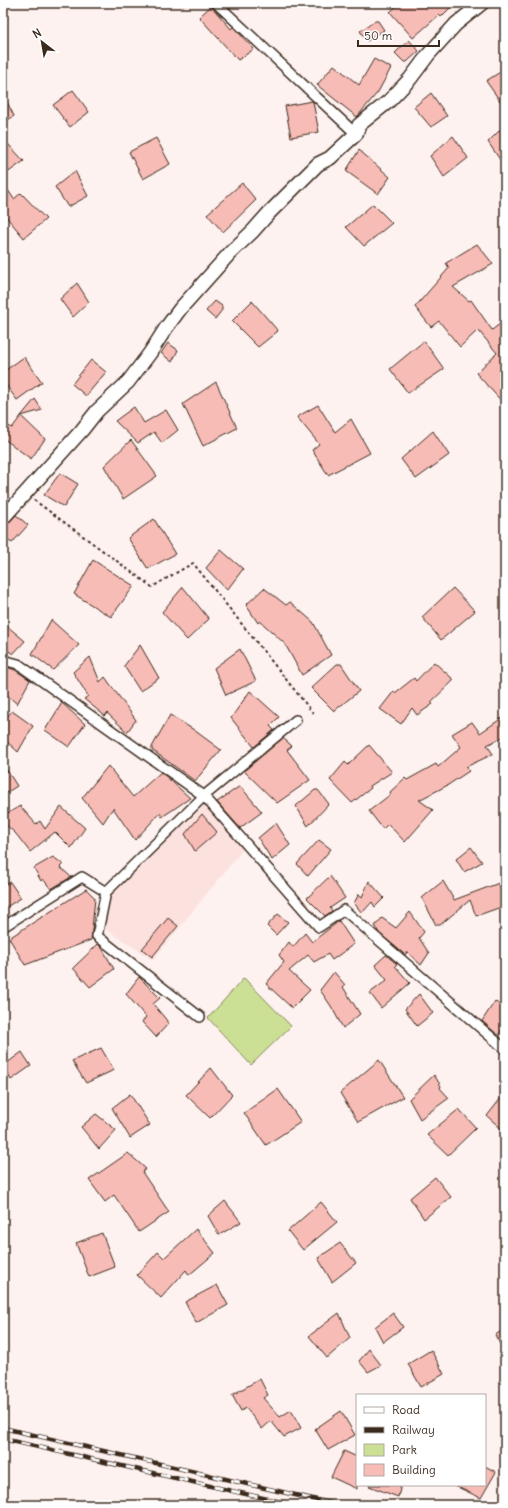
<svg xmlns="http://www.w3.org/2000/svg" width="508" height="1508" viewBox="0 0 508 1508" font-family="Delius,sans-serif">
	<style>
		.built { fill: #fce2df }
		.green { fill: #cce095; stroke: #84855a }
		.building { fill: #f8bcb6; stroke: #3b2a1e }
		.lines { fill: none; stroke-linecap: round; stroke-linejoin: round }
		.minor-casing { stroke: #3b2a1e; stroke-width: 12 }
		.secondary-casing { stroke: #3b2a1e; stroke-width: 16 }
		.path { stroke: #3b2a1e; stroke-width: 2; stroke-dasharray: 3 3; stroke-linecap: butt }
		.minor { stroke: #fff; stroke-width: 9 }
		.secondary { stroke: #fff; stroke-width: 13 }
		.rail-casing { stroke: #3b2a1e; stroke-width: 4.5 }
		.rail { stroke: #fff; stroke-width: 3; stroke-dasharray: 9; stroke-linecap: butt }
	</style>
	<rect width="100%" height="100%" fill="#fef2f0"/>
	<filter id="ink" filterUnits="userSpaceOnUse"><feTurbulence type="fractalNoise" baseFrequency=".025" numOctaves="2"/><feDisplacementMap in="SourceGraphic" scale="8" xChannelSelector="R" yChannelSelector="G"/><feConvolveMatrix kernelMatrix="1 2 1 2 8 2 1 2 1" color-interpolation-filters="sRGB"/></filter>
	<g filter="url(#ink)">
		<!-- built -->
		<path class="built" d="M201 802 245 847 153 960 104 928 108 895Z"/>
		<!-- green -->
		<path class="green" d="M244 978 291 1026 251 1065 208 1018Z"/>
		<!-- building -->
		<path class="building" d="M400 3H455L441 17 439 15 413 38 390 12Z
			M211 6 231 29 233 27 254 49 238 60 199 17Z
			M375 21H378L384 30 367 41 360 31Z
			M409 40 419 51 407 62H404L395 53Z
			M374 59 391 68 378 92 357 117 317 85 334 65 359 85Z
			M505 69V108L486 81Z
			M73 90 89 112 70 127 53 105Z
			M431 93 447 116 431 127 414 107Z
			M3 94 14 116 3 123Z
			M312 101 313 102 319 132 291 137 285 106Z
			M505 125V167L488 142Z
			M453 136 468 158 444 177 430 156Z
			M156 138 170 164 143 179 129 152Z
			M8 144 24 161 3 176V147Z
			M359 150 390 177 378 194 346 171Z
			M75 171 88 196 68 207 55 187Z
			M3 183 14 199 21 193 46 219 24 238 3 213Z
			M242 183 256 200 223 232 207 214Z
			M373 204 392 223 364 246 346 227Z
			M477 244 493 264 453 287 469 301 471 300 492 330 505 320V405L476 373 497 353 478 330 460 347 439 321 431 327 415 307 449 268 446 263Z
			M77 283 89 302 73 317 60 299Z
			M215 301 222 306V310L215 319 206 311Z
			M252 301 278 331 258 347 232 321Z
			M424 341 444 369 408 393 390 369Z
			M168 343 178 350 172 362 161 353Z
			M24 357 42 382 17 400 3 381V372Z
			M91 360 106 372 86 396 72 384Z
			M216 382 237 428 203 446 183 404Z
			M35 399 42 410 21 416Z
			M318 405 335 432 351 419 370 453 328 475 312 450 319 444 297 417Z
			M134 407 144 423 166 410 178 430 162 443 154 432 138 443 115 421Z
			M21 416 45 439 31 459 3 438V423L12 428Z
			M433 431 449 455 416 479 401 459Z
			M131 440 157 476 123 499 104 466Z
			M60 473 78 484 64 507 44 495Z
			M16 515 28 525 12 543 3 537V529Z
			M154 519 175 554 148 569 128 538Z
			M221 550 243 569 227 590 206 568Z
			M93 560 134 586 111 617 74 594Z
			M183 587 209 619 187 640 162 612Z
			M264 588 286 605 290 602 313 622 331 655 302 675 285 644 260 621 258 623 246 605Z
			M453 588 475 611 441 640 422 617Z
			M51 620 79 645 53 670 32 654Z
			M7 626 25 641 13 654 3 647V632Z
			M140 645 159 678 140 691 124 666Z
			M240 649 256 681 226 695 214 668Z
			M90 657 100 682 105 677 136 720 127 732 107 713 105 716 84 699 88 696 73 672Z
			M434 662 454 680 431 702 433 704 417 715 412 708 401 724 380 709 394 691 395 693 414 678 416 681Z
			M337 664H341L359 691 334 711 311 688Z
			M4 666 15 670 30 680 17 704 3 691Z
			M250 691 279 717 270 726 274 730 254 747 231 718Z
			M62 703 85 724 69 747 45 730Z
			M12 711 33 726 18 752 3 738V721Z
			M170 715 194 730 221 750 195 781 152 750V747Z
			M505 716V736L487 745 493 754 466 767 469 771 448 785 419 800 433 810 405 842 388 824 383 829 369 811 391 794 390 792 405 778 407 780 436 764 438 767 461 747 452 734 472 722 480 733Z
			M283 738 292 746 287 750 310 780 277 803 244 771Z
			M369 745 392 772 370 786 371 788 352 803 330 780 345 762 348 765Z
			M3 764 17 786 3 795Z
			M108 766 133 797 161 772 190 798 162 817 160 813 135 840 113 808 103 823 82 798Z
			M240 786 262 812 240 828 217 802Z
			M315 790H318L329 804 308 826 296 806Z
			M20 806 36 824 40 821 45 829 61 807 85 828 71 848 55 832 30 852 16 834 3 822V816Z
			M202 814 217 832 195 851 185 834Z
			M276 823 290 845 272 860 258 838Z
			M319 840 331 849 308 876 297 864Z
			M471 847 482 862 464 872 456 859Z
			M53 857 63 864 60 867 71 877 51 889 43 879 41 881 34 868Z
			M330 876 345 898 330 908 332 911 325 916 307 898Z
			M369 881 384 898 375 907 372 902 362 913 354 903 359 894 362 897Z
			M443 881 454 900 499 883 504 906 476 916 470 900 440 925H436L422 898Z
			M10 882 21 898 3 909V886Z
			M86 889 95 898 91 940 25 965 9 938Z
			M410 912 424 932 419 938 429 953 421 965 407 952 405 955 379 933 375 926 382 918 396 928Z
			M278 914 288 922 276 935 267 926Z
			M168 918 178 926 152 957 142 949Z
			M339 921 354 944 332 960 328 954 314 962 308 955 289 971 310 990 292 1008 266 984 284 962 279 955 289 942 293 947 305 933 312 942Z
			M98 944 102 948 114 969 90 987 73 968Z
			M386 955 397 964 395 966 410 983 381 1008 370 993 387 980 375 965Z
			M334 972 345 985 343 987 360 1014 343 1028 331 1006 320 990Z
			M139 977 160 998 153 1004 169 1023 156 1037 142 1022 146 1017 126 994Z
			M419 994 433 1013 417 1026 405 1009Z
			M495 1001 505 1010V1026L498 1035 482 1021Z
			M101 1048 114 1070 86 1083 72 1061Z
			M22 1052 31 1066 11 1080 3 1066Z
			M379 1060 403 1097 358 1122 340 1093Z
			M211 1068 232 1095 210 1118 186 1095Z
			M434 1075 441 1086 440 1088 449 1098 420 1119 409 1099Z
			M278 1089 301 1122 266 1145 244 1113Z
			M505 1093V1132L487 1116Z
			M130 1094 150 1125 130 1138 112 1108Z
			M459 1109 476 1128 448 1155 427 1135Z
			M96 1114 116 1130 99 1149 81 1127Z
			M128 1153 146 1169 142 1172 169 1212 139 1232 114 1195 105 1202 89 1180Z
			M435 1177 451 1197 424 1219 410 1198Z
			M225 1201 241 1222 219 1235 208 1216Z
			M321 1202 337 1222 303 1250 288 1231Z
			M196 1229 215 1253 189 1275 186 1270 161 1298 137 1275 158 1252 164 1258Z
			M102 1233 115 1267 89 1277 76 1243Z
			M340 1243 356 1263 332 1282 318 1258Z
			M217 1285 228 1305 196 1323 185 1302Z
			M339 1313 350 1338 327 1358 309 1336Z
			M393 1313 403 1327 383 1342 375 1327Z
			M505 1329V1353L495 1335Z
			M369 1349 381 1365 368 1372 359 1361Z
			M431 1350 444 1374 421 1387 408 1364Z
			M260 1379 268 1395 263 1398 280 1417 291 1410 301 1428 284 1437 271 1421 262 1429 246 1408 241 1411 232 1395Z
			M341 1411 355 1435 328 1450 315 1429Z
			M344 1451 357 1457V1489L331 1477Z
			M485 1466 496 1472 481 1498 453 1485H485Z
			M369 1485H401L398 1497 369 1486Z"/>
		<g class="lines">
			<defs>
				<path id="minor" d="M216 3 356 134
					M3 660 18 664 204 796 296 720
					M3 927 82 877 106 892
					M200 1017 97 936 106 892 204 796 319 927 344 910 505 1049"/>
				<path id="secondary" d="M3 518 82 430 97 411 128 382 150 353 166 328 180 309 230 253 253 231 268 214 318 164 330 158 356 134 359 125 389 101 410 79 428 55 456 24 482 3"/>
			</defs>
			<!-- minor casing -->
			<use href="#minor" class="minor-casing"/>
			<!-- secondary casing -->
			<use href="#secondary" class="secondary-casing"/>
			<!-- path -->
			<path class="path" d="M34 500 152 587 193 563 313 713"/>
			<!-- minor -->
			<use href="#minor" class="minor"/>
			<!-- secondary -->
			<use href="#secondary" class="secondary"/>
			<defs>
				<path id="rail" d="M3 1428 339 1505
					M3 1439 294 1505"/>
			</defs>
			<!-- rail casing -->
			<use href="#rail" class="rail-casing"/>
			<!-- rail -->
			<use href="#rail" class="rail"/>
		</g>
	</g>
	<!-- margin -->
	<rect width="508" height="1508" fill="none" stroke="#fff" stroke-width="16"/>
	<rect x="8" y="8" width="492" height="1492" fill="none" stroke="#3b2a1e" stroke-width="1.5" filter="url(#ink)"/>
	<!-- legend -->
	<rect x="356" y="1394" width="130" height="92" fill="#ffffff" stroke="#b1aaa5"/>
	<rect x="364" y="1407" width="20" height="6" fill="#ffffff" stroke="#b1aaa5"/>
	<text x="392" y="1414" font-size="12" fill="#3b2a1e">Road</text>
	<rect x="364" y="1427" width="20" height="6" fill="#3b2a1e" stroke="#b1aaa5"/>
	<text x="392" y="1434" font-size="12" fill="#3b2a1e">Railway</text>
	<rect x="364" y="1444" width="20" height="12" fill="#cce095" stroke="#b1aaa5"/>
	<text x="392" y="1454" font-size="12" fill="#3b2a1e">Park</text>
	<rect x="364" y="1464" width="20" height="12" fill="#f8bcb6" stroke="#b1aaa5"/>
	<text x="392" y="1474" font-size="12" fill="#3b2a1e">Building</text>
	<!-- north arrow -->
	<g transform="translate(42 42) rotate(329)" stroke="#ffffff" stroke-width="3" paint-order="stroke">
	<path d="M0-3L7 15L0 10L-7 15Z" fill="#3b2a1e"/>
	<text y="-6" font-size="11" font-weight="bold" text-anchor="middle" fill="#3b2a1e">N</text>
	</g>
	<!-- scale -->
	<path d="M358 40v6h81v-6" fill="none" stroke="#3b2a1e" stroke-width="2"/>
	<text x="364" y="40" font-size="12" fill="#3b2a1e" stroke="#ffffff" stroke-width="3" paint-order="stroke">50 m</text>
</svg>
